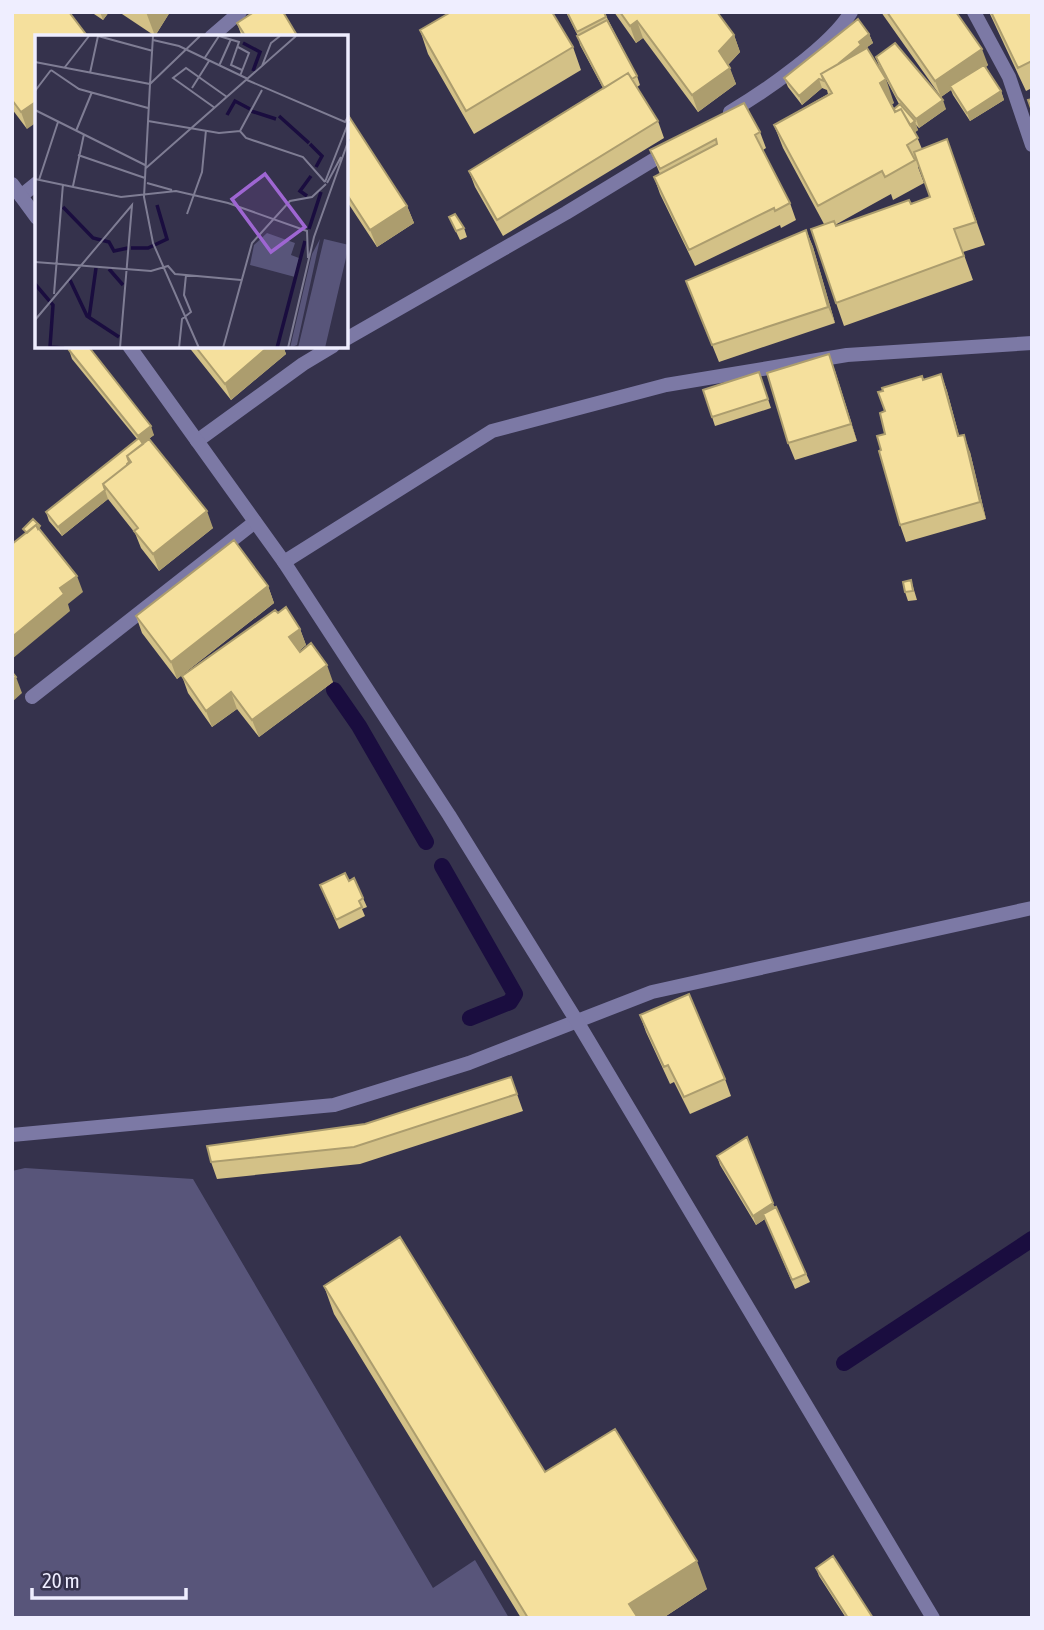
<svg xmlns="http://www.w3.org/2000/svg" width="1044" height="1630" viewBox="0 0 1044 1630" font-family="'Asap Condensed',sans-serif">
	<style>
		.park { fill: #58557a }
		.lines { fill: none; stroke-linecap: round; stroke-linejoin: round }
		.stream { stroke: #1a0d3f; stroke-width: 16 }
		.service { stroke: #7c79a5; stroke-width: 14 }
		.minor { stroke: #7c79a5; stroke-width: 14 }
		.tertiary { stroke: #7c79a5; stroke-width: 14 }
		.wall { fill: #d3c187; fill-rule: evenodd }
		.shaded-wall { fill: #ac9d6e }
		.building { fill: #f5e09d; stroke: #ac9d6e; stroke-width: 2 }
		.inset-river { fill: none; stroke: #1a0d3f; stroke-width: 3.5 }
		.inset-road { fill: none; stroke: #7f7d94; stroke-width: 2 }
		.view { fill: #9e66d2; fill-opacity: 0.15; stroke: #9e66d2; stroke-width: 3.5 }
		.inset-edge { fill: none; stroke: #efeeff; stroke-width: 3.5 }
	</style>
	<rect width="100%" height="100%" fill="#35324c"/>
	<!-- park -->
	<path class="park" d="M25 1168 193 1179 433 1588 475 1560 509 1618H12V1171Z"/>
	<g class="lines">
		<!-- stream -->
		<path class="stream" d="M334 690 359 726 426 842
			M442 866 515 994 510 1002 470 1018
			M844 1363 1032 1239"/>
		<!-- service -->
		<path class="service" d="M974 12 1009 77 1032 145
			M211 37 240 12
			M730 112C764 92 832 45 851 12
			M21 196 37 183
			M346 339 566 213 668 151
			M197 441 303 364 333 346
			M284 562 492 431 666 385 847 355 1032 343
			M32 697 255 522"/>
		<!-- minor -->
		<path class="minor" d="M12 1135 334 1105 469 1063 652 992 1032 908"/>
		<!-- tertiary -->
		<path class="tertiary" d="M12 184 37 218
			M129 346 284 562 449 815 578 1023 933 1618"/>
	</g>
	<!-- wall -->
	<path class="wall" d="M12 12 27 129 12 109Z
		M91 12H109L103 20Z
		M119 12H170L155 36Z
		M566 12H604L637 76 640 85 637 87 658 121 664 138 503 236 475 187 469 171 603 88 580 45 578 36Z
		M614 12H717L734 35 740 52 728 65 736 84 698 112 643 38 636 43Z
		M881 12H956L988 65 986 67 1001 91 1004 100 970 121 953 95 951 90 941 97Z
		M989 12H1032V88L1026 91Z
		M237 23 298 37H242Z
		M420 30 573 47 581 70 474 134 428 54Z
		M869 34 873 43 863 50 894 103 892 104 894 109 899 104 879 66 876 57 946 109 919 128 915 124 918 130 915 132 922 149 947 139 985 245 963 252 973 280 844 326 836 303 824 224 783 148 774 125 828 94 827 90 822 88 802 105 788 87 784 78ZM919 166 930 197 911 204 836 226 835 225 891 194 893 200 924 183 918 167Z
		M346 112 407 206 414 223 377 247 346 200Z
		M760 132 766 148 763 150 790 203 796 220 781 228 780 225 695 266 660 194 654 177 660 174 650 150Z
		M449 217 464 228 467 237 460 240Z
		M806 230 813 247 835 323 719 362 686 281Z
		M188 346H283L286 354 231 400Z
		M69 350 154 435 143 443 213 528 159 571 141 548 135 533 108 499 62 536 49 521 46 512 137 439 72 359Z
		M835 371 857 441 795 460 788 443Z
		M759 372 771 408 715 426 703 390Z
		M941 374 947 391 959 436 970 452 986 519 906 542 900 525 881 450 885 434V411L882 388 922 376 924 380Z
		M911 580 917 600 908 601 905 592Z
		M268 586 274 603 177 679 142 633 136 616Z
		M278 613 300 629 306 645 299 651 333 682 259 737 237 709 212 727 188 693 182 676Z
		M349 881 363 898 367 907 362 909 365 916 339 929 320 885Z
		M640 1015 725 1079 731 1096 690 1114 674 1082 670 1084 646 1032Z
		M511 1077 523 1111 360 1164 217 1179 211 1162 365 1124Z
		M717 1156 775 1207 810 1282 795 1289 765 1219 756 1225 720 1165Z
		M324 1286 545 1472 707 1589 663 1618H521L334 1314Z
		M816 1568 873 1618H846L819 1576Z"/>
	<!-- shaded-wall -->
	<path class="shaded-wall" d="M100 12H109L103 20Z
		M146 12H170L155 36Z
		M637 21 643 38 636 43 630 26Z
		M869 34 873 43 863 50 828 72 859 42Z
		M734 35 740 52 725 68 719 51Z
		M982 49 988 65 952 90 950 86 951 90 941 97 935 81Z
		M730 68 736 84 698 112 692 95Z
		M819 79 822 88 802 105 799 96Z
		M886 79 894 103 889 106 880 83Z
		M1001 91 1004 100 970 121 967 113Z
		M943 100 946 109 919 128 916 119Z
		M37 101V122L27 129 21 112Z
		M915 121 918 130 913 134 909 125Z
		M407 206 414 223 377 247 370 230Z
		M806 230 813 247 835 323 828 307Z
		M269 346H283L286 354 231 400 225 384Z
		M829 354 835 371 857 441 851 424Z
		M941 374 947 391 964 453 958 436Z
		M151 426 154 435 141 445 138 436Z
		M964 435 970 452 986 519 980 502Z
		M105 490 108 499 62 536 58 527Z
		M207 511 213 528 159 571 153 554Z
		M77 576 83 592 68 604 70 611 12 659V637L60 588Z
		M268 586 274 603 177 679 171 662Z
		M300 629 306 645 295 654 289 637Z
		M327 665 333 682 259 737 252 720Z
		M16 677 22 693 12 702V680Z
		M231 692 237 709 212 727 206 711Z
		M773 1203 776 1211 756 1225 753 1216Z
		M697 1561 707 1589 663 1618H634L629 1604Z"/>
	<!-- building -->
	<path class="building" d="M12 12H69L88 37H37V101L21 112 12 100Z
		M254 12H283L298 37H246L237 23Z
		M451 12H552L573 47 466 111 420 30Z
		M567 12H604L606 17 577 32Z
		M620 12H717L734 35 719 51 730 68 692 95 637 21 630 26Z
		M887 12H956L982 49 935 81Z
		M991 12H1032V61L1018 68Z
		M858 19 869 34 859 42 861 45 838 64 821 74 824 81 819 79 799 96 784 78Z
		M607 20 637 76 632 79 628 73 604 88 577 36Z
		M895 43 943 100 916 119 897 97 876 57Z
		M867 48 886 79 880 83 895 112 901 109 918 138 907 145 915 160 885 177 882 171 818 206 774 125 832 93 821 74Z
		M984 65 1001 91 967 113 950 86Z
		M628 73 658 121 497 220 469 171Z
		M1032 99V111L1028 100Z
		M744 103 760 132 755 135 790 203 775 211 774 208 689 250 654 177 717 144 716 139 660 169 650 150Z
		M900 104 915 121 910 125 901 109 895 112 894 109Z
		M346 112 407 206 370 230 346 193Z
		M947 139 976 222 954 229 964 256 836 303 811 229 834 221 836 226 909 200 911 204 930 197 914 152Z
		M455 214 464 228 456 231 449 217Z
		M806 230 828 307 712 345 686 281Z
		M73 346H88L151 426 138 436 69 350Z
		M195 346H269L225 384Z
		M829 354 851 424 788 443 767 373Z
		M759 372 768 399 712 417 703 390Z
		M941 374 958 436 964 435 980 502 900 525 879 451 881 450 877 436 885 434 880 413 885 411 878 392 883 391 882 388 922 376 923 380Z
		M139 438 143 444 127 456 129 462 127 464V465L103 484 105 490 58 527 46 512Z
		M149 439 207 511 153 554 134 531 138 528 103 484 131 462 127 456Z
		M33 519 40 526 38 529 36 525 27 533 23 529Z
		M36 525 77 576 60 588 64 594 12 637V544Z
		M234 540 268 586 171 662 136 616Z
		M911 580 913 591 905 592 903 582Z
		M286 607 300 629 289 637 300 652 311 643 327 665 252 720 231 692 206 711 182 676 275 610 278 613Z
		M12 672 16 677 12 680Z
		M345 873 349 881 354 878 363 898 359 901 362 907 336 920 320 885Z
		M689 994 725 1079 684 1097 668 1065 664 1067 640 1015Z
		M511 1077 517 1094 354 1147 211 1162 207 1146 365 1124Z
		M747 1137 773 1203 753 1216 717 1156Z
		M776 1207 806 1274 792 1280 763 1214Z
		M400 1237 545 1472 615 1429 697 1561 629 1604 638 1618H528L324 1286Z
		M833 1556 873 1618H848L816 1568Z"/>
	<!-- overview -->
	<g transform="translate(35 35)">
		<rect width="313" height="313" fill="#35324c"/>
		<path d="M285 204 262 310 255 313 277 219ZM289 204 314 210 290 313H263Z" fill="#58557a"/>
		<path d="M232 198 260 208 256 220 264 223 260 242 215 230 219 210Z" fill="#58557a"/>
		<path class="inset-river" d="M208 8 225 17 218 36M216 76 241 84M192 80 200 66 215 74M244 81 274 108M275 109 287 121 281 132M272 161 265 156 276 141M28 172 58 203 74 207 79 216 93 213M274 194 286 157M96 213H113L132 204 122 170M74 234 88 250M35 245 52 281 84 302M0 249 18 270 15 312 29 313M54 283 61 233M242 313 270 206"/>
		<path class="inset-road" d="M63 1 118 16M184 1 204 7 196 30 207 35M118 5 144 11 213 44M203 12 214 18 205 41M169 24 184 1M0 27 115 49 118 1M184 31 196 4M227 31 236 8 245 1M30 32 54 1M16 35 44 54 113 73M55 38 63 1M212 45 310 87 314 80M157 53 174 26M0 56 16 35M180 73 138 43 151 33 192 62M0 75 110 130M113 86 184 98 205 96 211 103 268 122 290 147M41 96 57 57M205 96 227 55M43 120 110 143M111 133 261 1M0 144 86 162 141 156 193 168 272 196 273 223M4 145 23 87M290 147 314 86M112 148 137 155M292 148 306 122M38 151 49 99M152 179 167 137 171 95M0 227 116 236 133 231 140 239 206 245M19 259 28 149M0 285 97 170 85 313M144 313 147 284 156 277 149 260 151 240M164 313 118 208 109 162 115 49 165 1M188 313 217 208 255 166 277 162 291 149M253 313 279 202 314 104"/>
		<path class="view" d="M230 139 270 192 236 217 197 164Z"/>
		<rect width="313" height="313" class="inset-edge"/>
	</g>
	<!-- border -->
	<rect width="1044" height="1630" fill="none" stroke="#efeeff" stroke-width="28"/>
	<!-- scale -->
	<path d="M32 1588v10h154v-10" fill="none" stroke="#efeeff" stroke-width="3.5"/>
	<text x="42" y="1588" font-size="21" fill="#efeeff" stroke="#35324c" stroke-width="5" paint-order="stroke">20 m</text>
</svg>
